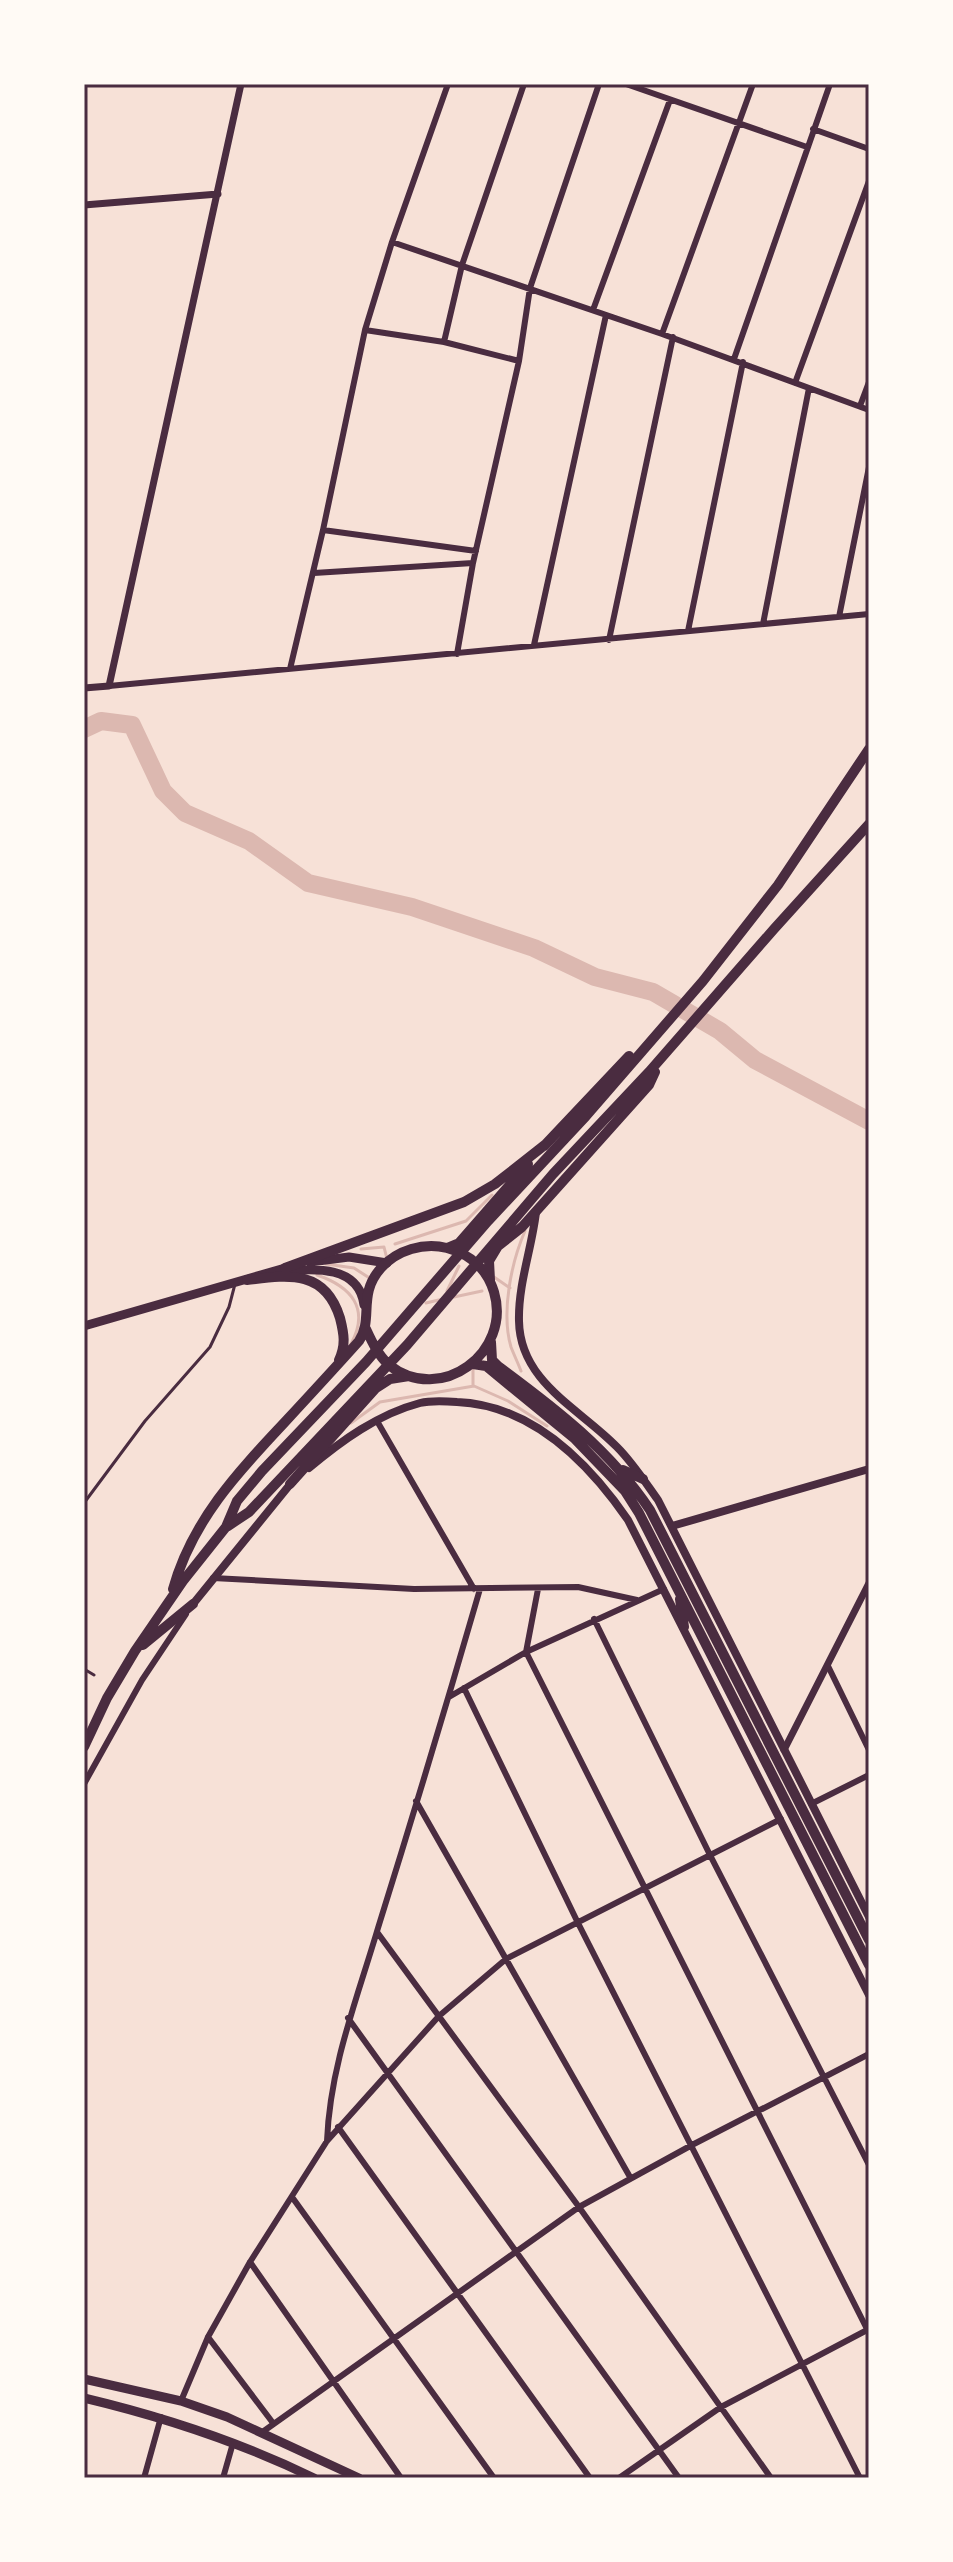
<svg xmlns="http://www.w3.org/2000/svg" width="953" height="2562" viewBox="0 0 953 2562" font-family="'Nunito Sans',sans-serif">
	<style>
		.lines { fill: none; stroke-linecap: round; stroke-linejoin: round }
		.stream { stroke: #dcb8b0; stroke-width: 3 }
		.river { stroke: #dcb8b0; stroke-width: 18 }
		.service { stroke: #4a2c40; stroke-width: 3 }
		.minor { stroke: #4a2c40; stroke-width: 6 }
		.tertiary { stroke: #4a2c40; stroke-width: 7 }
		.secondary { stroke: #4a2c40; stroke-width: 8 }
		.primary { stroke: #4a2c40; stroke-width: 9 }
		.trunk { stroke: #4a2c40; stroke-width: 10 }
		.neatline { fill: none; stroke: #4a2c40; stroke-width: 3 }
	</style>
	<rect width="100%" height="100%" fill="#f7e1d7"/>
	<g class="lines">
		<!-- stream -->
		<path class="stream" d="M395 1244 466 1221 492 1195
			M361 1249 384 1247 387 1259
			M326 1264 354 1268 371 1279
			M317 1275C352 1287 370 1309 351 1344
			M494 1277 510 1288
			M447 1291 459 1266
			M454 1297 482 1291
			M426 1303 443 1299
			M473 1368V1385
			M521 1371C518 1363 514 1355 511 1347 501 1313 511 1263 525 1231
			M351 1423 380 1402 474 1386 508 1401 547 1426"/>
		<!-- river -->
		<path class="river" d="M84 729 101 721 132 725 163 791 185 813 249 841 308 883 412 907 534 948 595 977 653 992 720 1031 755 1060 869 1121"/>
		<!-- service -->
		<path class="service" d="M84 1503 145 1421 210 1347 229 1307 235 1284
			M84 1669 94 1675"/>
		<!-- minor -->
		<path class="minor" d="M626 84 807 147
			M813 129 869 149
			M392 242 662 334 869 410
			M593 310 670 100
			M365 330 444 342 519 361
			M662 334 753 84
			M444 342 462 265 524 84
			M734 359 830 84
			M795 383 869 181
			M860 406 869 382
			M323 530 476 551
			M314 573 473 563
			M839 617 869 467
			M763 624 809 388
			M688 631 743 362
			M609 640 673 337
			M534 645 606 315
			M457 654 473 563 519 361 530 288 599 84
			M290 669 323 530 365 330 392 242 448 84
			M109 686 869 614
			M377 1421 474 1589
			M213 1578 414 1589 578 1587 637 1600
			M538 1589 526 1652 869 2333
			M594 1619 710 1855 869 2165
			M828 1666 869 1750
			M464 1688 578 1923 860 2478
			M449 1697 526 1652 664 1589
			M84 1784 142 1680 186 1614
			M416 1801 630 2177
			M811 1804 869 1775
			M377 1932 579 2207 771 2478
			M348 2018 679 2478
			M338 2127 590 2478
			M327 2141C330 2066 357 1999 378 1928 413 1816 447 1703 480 1589
			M292 2197 494 2478
			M250 2262 401 2478
			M208 2337 273 2423
			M181 2401 208 2337 250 2262 327 2141 439 2016 506 1959 781 1819
			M261 2433 579 2207 692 2145 869 2054
			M144 2478 161 2417
			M223 2478 233 2443
			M619 2478 721 2407 869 2329"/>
		<!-- tertiary -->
		<path class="tertiary" d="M84 205 218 194
			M84 688 109 686 241 84
			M784 1750 869 1583"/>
		<!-- secondary -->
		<path class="secondary" d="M536 1212C532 1248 518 1284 519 1321 520 1382 579 1408 617 1447 633 1463 645 1482 658 1500L869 1917
			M309 1468C341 1441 378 1414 420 1403 432 1400 445 1401 457 1402 531 1405 588 1462 628 1520L869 1995
			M672 1526 869 1469
			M193 1604 292 1482"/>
		<!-- primary -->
		<path class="primary" d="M310 1262 349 1257 387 1263
			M286 1271C315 1268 359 1266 364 1305
			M84 1326 292 1266
			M84 2379 181 2401 227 2417 359 2478
			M84 2398C164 2417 240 2442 314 2478"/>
		<!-- trunk -->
		<path class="trunk" d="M544 1146 629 1056
			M447 1248 459 1243 528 1164
			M285 1268 464 1202 495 1184 546 1144
			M247 1280C288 1275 325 1269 340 1318 344 1334 346 1345 339 1360
			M490 1280 489 1261 498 1246 522 1227 649 1085 655 1072
			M491 1342 492 1360 498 1366C555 1408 610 1450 650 1510L869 1940
			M473 1364 486 1366 575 1439 625 1491 639 1513 869 1965
			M623 1470 643 1479
			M290 1484 376 1388 390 1379 409 1376
			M228 1526 249 1512 407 1345 553 1174 649 1072 774 929 869 824
			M173 1589C192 1521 237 1473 284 1423 309 1396 334 1369 359 1341 374 1318 357 1295 381 1268 397 1250 424 1242 447 1248 470 1254 487 1269 494 1292 512 1352 441 1406 389 1365 378 1355 372 1342 366 1329
			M680 1599 684 1627
			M143 1645 193 1604
			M84 1747 107 1698 135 1651 183 1581 226 1527 237 1501 262 1471 366 1362 488 1221 586 1116 703 981 778 885 869 749"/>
	</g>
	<!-- border -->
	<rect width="953" height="2562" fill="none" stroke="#fffaf5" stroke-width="172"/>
	<rect x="86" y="86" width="781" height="2390" class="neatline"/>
</svg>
